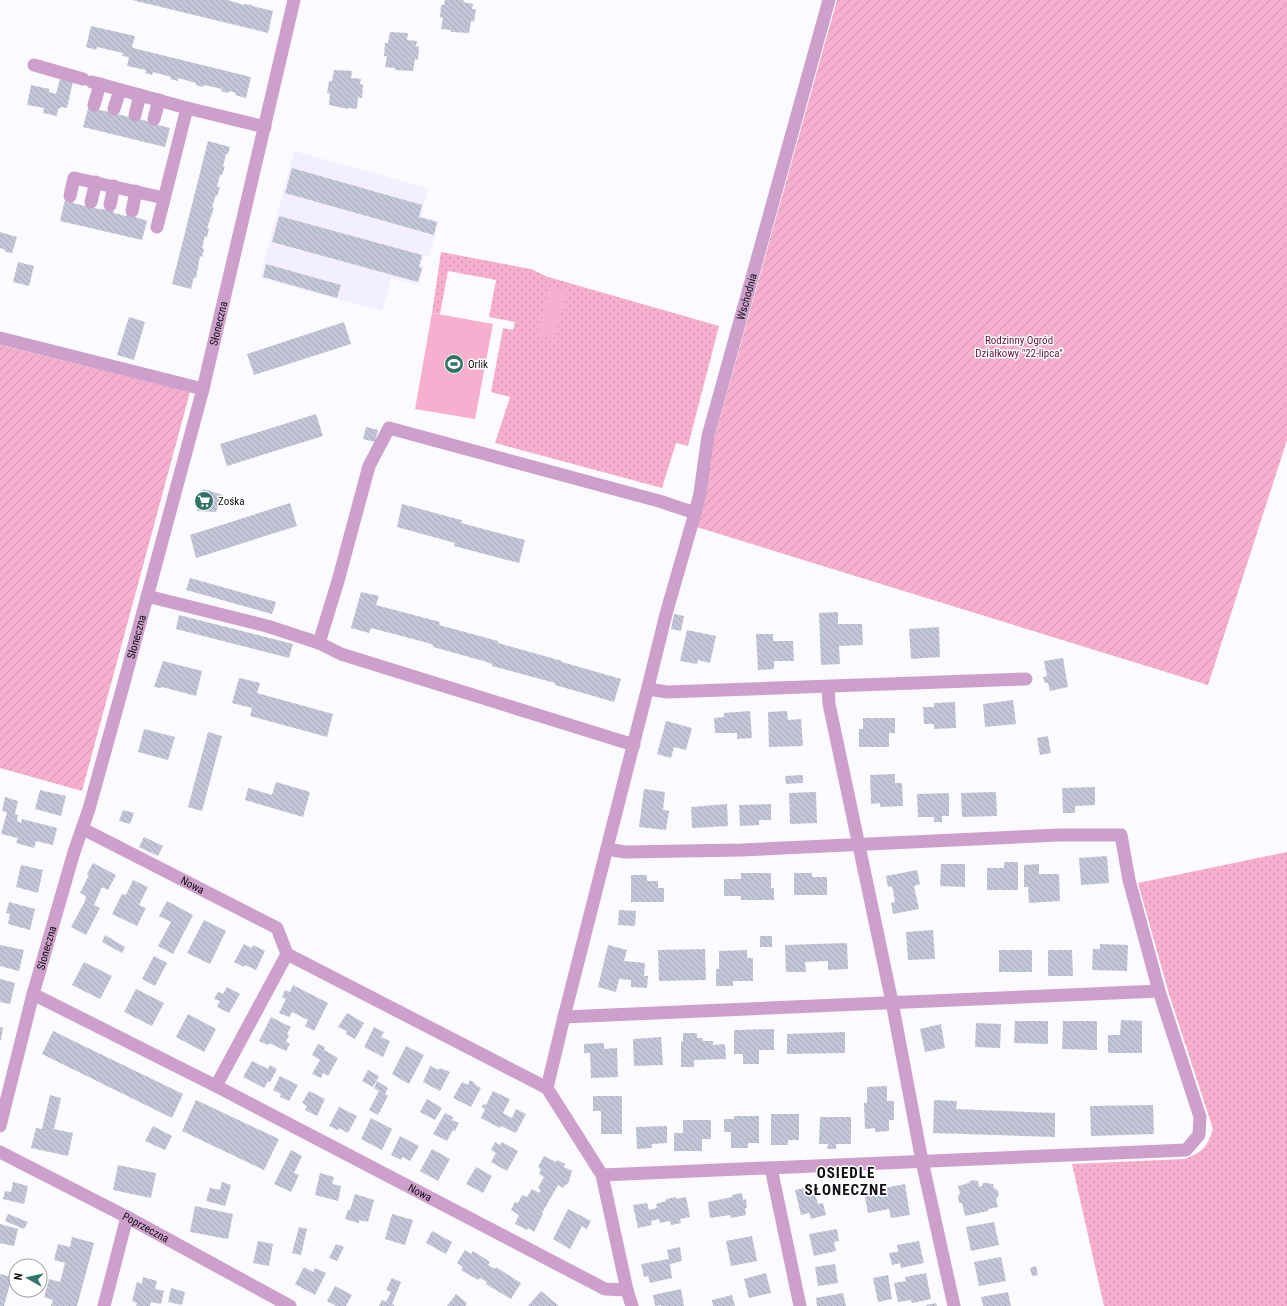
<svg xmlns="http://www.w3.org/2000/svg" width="1287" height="1306" viewBox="0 0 1287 1306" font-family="'Roboto Condensed',sans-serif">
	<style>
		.built { fill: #f4effe }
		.grass { fill: url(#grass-dots) }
		.garden { fill: url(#garden-furrows) }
		.pitch { fill: #f6afce }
		.building { fill: url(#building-back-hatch) }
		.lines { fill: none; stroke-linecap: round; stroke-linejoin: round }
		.minor { stroke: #cda0cc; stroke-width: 13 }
		.labels { text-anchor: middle; stroke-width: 3; stroke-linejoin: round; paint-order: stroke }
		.street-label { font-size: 11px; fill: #100e13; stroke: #fff }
		.park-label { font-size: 11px; fill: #60153e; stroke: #fff }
		.poi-label { font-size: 11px; fill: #100e13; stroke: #fff; text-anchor: start }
		.district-label { font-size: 15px; font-weight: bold; letter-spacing: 1px; fill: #100e13; stroke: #fff }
	</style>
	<defs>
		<pattern id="grass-dots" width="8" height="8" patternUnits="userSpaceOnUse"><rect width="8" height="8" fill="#f6afce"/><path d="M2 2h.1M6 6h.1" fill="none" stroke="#d295b0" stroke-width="1.8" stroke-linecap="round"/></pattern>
		<pattern id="garden-furrows" width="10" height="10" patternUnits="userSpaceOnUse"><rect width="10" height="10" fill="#f6afce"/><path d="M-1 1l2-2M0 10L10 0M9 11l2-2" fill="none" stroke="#d295b0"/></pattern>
		<pattern id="building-back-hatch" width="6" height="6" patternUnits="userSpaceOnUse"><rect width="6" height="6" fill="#c3c6d7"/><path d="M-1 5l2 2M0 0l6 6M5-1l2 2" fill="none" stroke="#a6a9b8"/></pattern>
	</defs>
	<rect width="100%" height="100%" fill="#fbfafe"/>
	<!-- built -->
	<path class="built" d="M294 151 428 188 421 216 439 221 429 257 424 256 421 265 424 266 419 285 392 278 382 311 260 278Z"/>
	<!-- grass -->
	<path class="grass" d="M441 252 531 269 548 277 719 326 688 446 676 443 662 488 495 443 510 397 491 392 503 328 513 330 515 322 489 317 496 280 448 271 440 314 432 313Z
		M1287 852V1306H1104L1072 1164 1185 1159C1203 1151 1207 1148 1213 1129L1169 994 1138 883Z"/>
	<!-- garden -->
	<path class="garden" d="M837 0H1287V440L1208 685 690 525Z
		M0 345 190 392 82 791 0 768Z"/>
	<!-- pitch -->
	<path class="pitch" d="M550 286 567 291 554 339 537 335Z
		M432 313 493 324 475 419 415 409Z"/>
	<!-- building -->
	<path class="building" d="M132 0H227L244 5V4L252 5V6L273 11 268 33Z
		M445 0H464L463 2 473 4 472 9H476L474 22 471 21 469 33 451 32V30L441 29 443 18 440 17 441 5H444Z
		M91 26 135 36 132 47 133 48 251 77 246 98 235 95 236 93 229 91 228 93 221 91 222 89 204 85 203 87 196 85V83L178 78V81L170 79 171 77 153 72 152 75 145 73 146 70 127 66 129 57 122 56 123 53 97 47 96 50 86 47Z
		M390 32 408 33 407 40 417 41 416 46 419 47 418 60 415 59 413 71 395 70V68L385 67 387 56H384L385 43H388Z
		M334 70 352 71 351 78 361 79 360 84 363 85 362 98 358 97 357 109 348 108V109L329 105 330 94 327 93 329 81H332Z
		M60 79 73 82 67 108 62 107 58 109 57 116 43 113 44 108 27 105 31 85 49 89V92L56 94Z
		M89 105 96 109 117 114 129 117V116L150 122 158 123V125L170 128 165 147 83 127Z
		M208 141 230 147 228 154H226L223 166 225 167 222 175H220L217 187H220L217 196 216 195 212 207 214 208 207 228H209L207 237 205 236 202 248 204 249 202 257 200 256 196 278 194 277 191 289 172 284Z
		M292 168 422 205 419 217 437 222 434 235 285 193Z
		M65 200 73 202V203L85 206V205L94 207 93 208 114 211V213L126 216 127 214 147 221 142 240 60 221Z
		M279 216 422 255 419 267 422 268 418 282 272 242Z
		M0 232 17 237 12 253 6 252 4 249 0 248Z
		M18 262 34 266 29 286 13 282Z
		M266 264 341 285 337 298 263 277Z
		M129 317 145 322 134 360 117 355Z
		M344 322 351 344 254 375 247 354Z
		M316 414 323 436 227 466 220 444Z
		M366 427 378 430 375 442 363 439Z
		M203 489 223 495 222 500H220L216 512 197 511Z
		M290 503 297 526 196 558 190 535Z
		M402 504 461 520H462L461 523 525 540 519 563 454 546 455 543 397 527Z
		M190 578 276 602 272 614 186 590Z
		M361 592 379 596 376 605 440 622 439 625 498 641V643L562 661V662L621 679 614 702 555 685V683L492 666V664L487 662 433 647V645L428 643 371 628 369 633 351 628Z
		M838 612V624H862L863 645 839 646 840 664 821 665 819 613Z
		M674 614 684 616 681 631 671 629Z
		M179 615 293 644 289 658 176 629Z
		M939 627 940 657 911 659 909 629Z
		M687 630 716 636 710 663 698 660 697 664 680 661Z
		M756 634H773V641H793L794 661H774V669L758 670Z
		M1063 658 1068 687 1050 691 1048 683H1045L1043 677 1047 676 1044 661Z
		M163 661 202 671 196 696 162 687 161 688 154 687Z
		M239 678 260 683 257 693 333 714 327 737 250 716 252 708 232 703Z
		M1013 700 1016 724 985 727 983 704Z
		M955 702 956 728 934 729V724H924L923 707H934V703Z
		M750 711 752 738 737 739V733H715L714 718 724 717V713Z
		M787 711 788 720 801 719 803 746 769 747 768 712Z
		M863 718H895V733H889V747H859V729H863Z
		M666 721 692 728 686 750 674 747 671 758 657 754Z
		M144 729 175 737 168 760 138 752Z
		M208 732 222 736 202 811 188 807Z
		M1048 736 1051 753 1040 755 1037 738Z
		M895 774V783H902L903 806 880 807V803L871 804 870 775Z
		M803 775V783L786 784 785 776Z
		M276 782 310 792 303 817 245 800 248 788 272 795Z
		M1095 787V805L1075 806V813H1063L1062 788Z
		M644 789 665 792 663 810 669 811 666 830 639 827Z
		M40 790 66 796 61 816 35 809Z
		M816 792 817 823 790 824 789 793Z
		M996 792 997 816 962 817 961 793Z
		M949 793V816H942V822H934V817H918L917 794Z
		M5 797 18 801 15 814 18 815 17 821 21 823 22 819 57 828 53 845 36 841 34 848 16 843 18 838 1 834 7 812 2 811Z
		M727 804 728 826 692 828 691 807Z
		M771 804V820H759V825L740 826 739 805Z
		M123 810 134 813 130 824 119 821Z
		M144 837 163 846 158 856 139 847Z
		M1107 856 1109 883 1081 885 1079 858Z
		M1004 862H1018V890H987V868H1004Z
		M93 863 116 875 108 890 102 887 94 905 100 908 86 935 71 927 85 901 86 896 80 893 89 875 87 874Z
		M941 864H965V887L940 886Z
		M1039 864V874H1059L1060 901 1029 903 1028 887H1024V865Z
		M21 865 43 870 38 893 16 887Z
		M917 870 920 884 914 886 919 909 893 914 891 903 895 902 892 886 888 887 886 876Z
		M741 873H771V888H774V900H741V896H724V879H741Z
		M794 873H812V877H827V895H794Z
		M631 875H647V881H658V888H664V902H631Z
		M133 880 148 887 139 905 146 908 137 926 112 914 122 894 126 895Z
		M167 901 193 915 173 954 158 946 171 922 159 916Z
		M9 902 35 909 30 930 8 924 10 914 6 913Z
		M619 910 636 911 635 926 618 925Z
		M204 920 226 931 210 964 187 953Z
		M933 930 935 959 908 960 906 932Z
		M105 935 125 947 122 953 102 942Z
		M760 936H772V947H760Z
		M847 943 848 969 828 970V961L805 962 806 972H786L785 945Z
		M244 944 252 948 253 945 265 951 256 970 245 965 244 967 234 962Z
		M1100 944 1128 945 1127 971 1092 970 1093 949H1100Z
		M0 945 24 950 19 971 0 966Z
		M608 945 627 950 624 961 645 963 644 976H648L647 988 631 987V980L619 979 616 992 598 987Z
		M705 949 706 980 659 981 658 950Z
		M747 950V958H753V981H733V986H716V969H719V951Z
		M999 950H1032V972H999Z
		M1048 950H1072L1073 976H1048Z
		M154 956 167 963 155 986 142 979Z
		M84 962 112 976 100 999 72 985Z
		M0 979 15 983 10 1004 0 1002Z
		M293 985 328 1003 314 1031 305 1026 308 1020 292 1012 289 1017 279 1013 286 999 282 997 285 990 290 992Z
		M227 987 240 994 229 1013 217 1007 220 1001 214 999 218 992 223 994Z
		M136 989 164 1003 152 1026 124 1012Z
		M347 1013 364 1023 355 1039 346 1034 347 1031 338 1027Z
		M188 1014 216 1029 204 1052 176 1037Z
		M271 1017 291 1027 287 1034 289 1035 286 1042 290 1044 286 1051 269 1043 268 1045 259 1041Z
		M1121 1020 1142 1021V1053H1108V1035H1120Z
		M1015 1021H1048V1044L1014 1043Z
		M1063 1021H1097V1050L1062 1049Z
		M976 1023 1001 1024 1000 1048 975 1047Z
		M941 1024 945 1048 925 1052 920 1029Z
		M0 1027 3 1028 1 1040H0Z
		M374 1027 384 1032 381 1037 390 1041 383 1057 364 1047Z
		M774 1029V1050H759V1064H743V1054H734V1030Z
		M53 1031 183 1094 172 1118 42 1054Z
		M845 1032V1053L787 1054V1034Z
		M683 1033H697V1038H702L703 1041H713V1045L725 1044 726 1059 694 1060V1067H681V1042L683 1041Z
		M661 1037 663 1065 634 1066 633 1039Z
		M604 1043V1049L617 1048 618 1077 591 1078 590 1053H584V1044Z
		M318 1044 325 1047 324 1050 338 1058 328 1076 323 1073 321 1078 312 1074 320 1060 312 1055Z
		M406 1046 424 1055 409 1084 392 1074Z
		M252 1061 268 1069 270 1065 277 1069 270 1082 268 1081 264 1088 243 1077Z
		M430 1066 439 1070 440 1068 450 1072 440 1091 423 1082Z
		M368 1070 379 1076 373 1087 362 1081Z
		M280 1076 298 1085 289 1101 280 1097 281 1094 273 1090Z
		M470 1080 475 1083 474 1084 481 1088 471 1107 453 1098 462 1082 468 1085Z
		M377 1081 388 1088 385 1094 388 1096 378 1115 369 1110 379 1091 374 1088Z
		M887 1086V1101H894V1120H889V1131L875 1132V1128L865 1129 864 1103H867V1087Z
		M309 1091 325 1099 317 1116 305 1110 307 1106 302 1103Z
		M493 1091 510 1099 503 1113 512 1118 516 1109 526 1114 516 1133 501 1126 500 1128 481 1118 485 1109 482 1107 483 1104 486 1105Z
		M50 1095 61 1098 54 1129 73 1133 68 1156 31 1148 36 1128 42 1129Z
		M593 1096H622V1134H601V1111H593Z
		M427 1099 442 1108 435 1120 420 1112Z
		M196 1100 279 1139 264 1170 182 1131Z
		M934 1100 957 1101 956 1109 1055 1113V1137L933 1133Z
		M1153 1105 1154 1134 1091 1136 1090 1106Z
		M339 1107 357 1116 348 1133 339 1128 338 1130 329 1126Z
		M445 1113 453 1117 452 1120 459 1123 455 1131 453 1130 447 1141 433 1134Z
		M771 1114H799V1140H788V1145H771Z
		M734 1116H759V1143H748V1148H731V1132H724V1119H734Z
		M820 1117H851V1144H836V1149H827L828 1144H819Z
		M371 1118 392 1129 382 1150 361 1139Z
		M683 1120H711V1139H702V1151H674V1133H683Z
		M153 1126 172 1136 165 1150 145 1141Z
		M667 1126V1143L652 1144V1148L637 1149 636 1127Z
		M400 1136 419 1146 410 1161 402 1157 401 1160 391 1155Z
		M495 1142 500 1145 502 1142 518 1151 507 1171 491 1162 496 1153 491 1150Z
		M432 1149 450 1159 438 1181 420 1171Z
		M291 1150 302 1156 294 1173 299 1175 291 1192 274 1184Z
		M544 1156 556 1162 557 1160 565 1164 564 1167 572 1171 568 1184 565 1185 563 1188 558 1185 542 1213 543 1214 534 1232 528 1228 527 1230 515 1224 519 1215 511 1210 515 1202 518 1203 522 1195 527 1197 532 1189 539 1193 541 1190 538 1188 544 1177 539 1174 541 1169 538 1167Z
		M118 1165 156 1173 151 1198 113 1190Z
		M476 1167 492 1176 483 1193 466 1184Z
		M320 1173 334 1177 332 1184 341 1186 338 1201 315 1195Z
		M973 1180 978 1181 979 1187 982 1186 983 1183H988L991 1184H993L994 1188 998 1191 999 1195 996 1199 998 1207 988 1209V1211L965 1216 962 1203H959L958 1196 960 1194 958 1186 969 1183 970 1181Z
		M13 1182 28 1186 24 1204 3 1199 5 1191 11 1192Z
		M222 1182 231 1185 225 1206 206 1201 210 1188 220 1190Z
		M905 1184 910 1215 891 1218 889 1209 868 1213 864 1192Z
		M813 1186 818 1204 823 1203 826 1215 811 1219 809 1213 801 1215 795 1190Z
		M742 1193 743 1200 746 1199 747 1208H745L746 1215 731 1218 730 1215 710 1218 708 1202 732 1197V1195Z
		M355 1194 374 1200 368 1222 359 1220V1223L345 1219 348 1210H350Z
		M676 1197V1199L686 1197 690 1217 680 1219 681 1223 671 1225 670 1221 660 1223 659 1219 651 1221 652 1225 638 1228 633 1205 647 1203 649 1210 657 1208 656 1204 666 1201V1199Z
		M195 1206 233 1214 228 1239 190 1232Z
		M568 1209 591 1221 587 1229 582 1226 570 1249 553 1239Z
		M8 1214 28 1222 24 1229 5 1221Z
		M392 1214 413 1220 405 1245 385 1239Z
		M994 1222 999 1245 971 1251 966 1227Z
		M0 1224 18 1229 14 1246 0 1243Z
		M299 1227 307 1229 301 1255 292 1253Z
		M837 1229 839 1241 834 1242 836 1251 814 1256 809 1234Z
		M432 1231 452 1242 446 1254 426 1243Z
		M752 1236 757 1261 731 1266 726 1241Z
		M72 1237 94 1243 77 1306H51L53 1300 44 1297 49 1279 60 1282 65 1263 54 1260 58 1244 70 1247Z
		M258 1241 273 1244 269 1266 253 1263Z
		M919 1241 924 1263 901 1268 900 1263 892 1265 889 1253 898 1252 897 1245Z
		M336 1244 344 1247 337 1261 329 1258Z
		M680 1247 682 1261 670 1264 672 1278 650 1283 648 1276 644 1277 641 1264 669 1259 667 1250Z
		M465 1250 471 1254 473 1251 490 1262 488 1265 495 1269 496 1267 521 1283 511 1299 486 1284 487 1282 480 1278 478 1280 461 1270 463 1267 457 1263Z
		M1001 1257 1006 1281 979 1286 974 1262Z
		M835 1264 838 1283 818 1286 815 1267Z
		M1036 1266 1038 1275 1032 1276 1030 1268Z
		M304 1267 313 1272 315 1268 326 1273 315 1295 295 1284Z
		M766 1273 771 1293 749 1298 744 1279Z
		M926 1273 931 1299 912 1303 911 1300 898 1302 894 1283 906 1281 905 1277Z
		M0 1274 12 1277 4 1306H0Z
		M888 1275 892 1299 878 1302 873 1278Z
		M143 1277 157 1281 155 1289 164 1291 161 1304 151 1302 150 1306H136L137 1303 132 1301 137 1282 142 1284Z
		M392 1278 401 1282 392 1304 395 1306H379L382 1300 386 1302 391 1292 386 1290Z
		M335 1286 352 1295 346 1306H336L327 1301Z
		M171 1288 185 1292 182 1305 168 1302Z
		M681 1289 684 1306H661V1305L655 1306 653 1295Z
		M541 1291 559 1306H528Z
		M1008 1292 1011 1306H983L981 1297Z
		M843 1293 846 1306H817L816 1298Z
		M456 1294 467 1303 465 1306H447Z
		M732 1295 735 1306H713L712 1300Z
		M936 1303 937 1306H926V1305Z"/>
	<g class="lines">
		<!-- minor -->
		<g class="minor">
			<path d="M34 65 83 79"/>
			<path d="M92 82 187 108"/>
			<path d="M94 105 100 84"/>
			<path d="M114 109 120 90"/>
			<path d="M135 115 140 95"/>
			<path d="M154 119 159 100"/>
			<path d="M70 196 74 178 164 198"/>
			<path d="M91 202 96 182"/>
			<path d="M110 205 114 186"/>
			<path d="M132 211 136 191"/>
			<path d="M157 227 187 108 265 127"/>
			<path d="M0 338 203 389"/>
			<path d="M147 596 267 626 319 643 338 581 369 466 389 428 659 501 695 513"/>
			<path d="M319 643 341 654 634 745"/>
			<path d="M828 687 829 704 892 1002 922 1161 954 1306"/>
			<path d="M648 689 667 692 1026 679"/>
			<path id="s1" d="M83 829 277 928 287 954 547 1088"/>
			<path id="s2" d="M33 994 216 1086 605 1289 627 1290"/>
			<path d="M564 1017 1159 991"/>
			<path d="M216 1086 287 954"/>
			<path id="s3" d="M0 1126 33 994 74 852 89 809 122 690 203 389 294 0"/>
			<path id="s4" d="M0 1152 127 1217 290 1306"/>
			<path d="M771 1168 800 1306"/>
			<path d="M602 1175 1186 1150 1199 1135 1200 1117 1159 991 1129 880 1121 835H1059L742 850 625 852 607 849"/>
			<path d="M104 1306 127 1217"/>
			<path id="s5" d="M632 1306 627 1290 602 1175 547 1088 564 1017 650 679 666 614 695 513 700 493 708 436 829 0"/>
		</g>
	</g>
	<!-- icons -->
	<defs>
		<symbol id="stadium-disc" viewBox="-11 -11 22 22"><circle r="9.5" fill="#307467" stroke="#fff"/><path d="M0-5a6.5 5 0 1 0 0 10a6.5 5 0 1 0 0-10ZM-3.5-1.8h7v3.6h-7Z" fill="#fff"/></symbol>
		<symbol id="supermarket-disc" viewBox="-11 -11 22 22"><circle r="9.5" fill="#307467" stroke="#fff"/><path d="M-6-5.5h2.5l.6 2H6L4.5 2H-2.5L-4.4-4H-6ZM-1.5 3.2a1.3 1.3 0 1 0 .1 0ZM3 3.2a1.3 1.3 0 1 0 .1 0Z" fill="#fff"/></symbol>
	</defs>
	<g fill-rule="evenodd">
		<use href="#stadium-disc" x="443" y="353" width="22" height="22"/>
		<use href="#supermarket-disc" x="193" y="490" width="22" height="22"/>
	</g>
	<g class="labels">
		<!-- street labels -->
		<g class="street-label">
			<text dy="4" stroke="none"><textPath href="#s5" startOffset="1054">Wschodnia</textPath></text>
			<text dy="4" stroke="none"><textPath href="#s3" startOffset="832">Słoneczna</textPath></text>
			<text dy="4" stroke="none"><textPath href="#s3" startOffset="508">Słoneczna</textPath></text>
			<text dy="4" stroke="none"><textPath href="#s1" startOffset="123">Nowa</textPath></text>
			<text dy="4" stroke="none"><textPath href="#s3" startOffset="184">Słoneczna</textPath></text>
			<text dy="4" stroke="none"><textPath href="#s2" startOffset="435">Nowa</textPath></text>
			<text dy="4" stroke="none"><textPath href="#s4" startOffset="164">Poprzeczna</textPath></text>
		</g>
		<!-- park labels -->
		<g class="park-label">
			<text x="1019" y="344">Rodzinny Ogród<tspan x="1019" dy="13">Działkowy "22-lipca"</tspan></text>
		</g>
		<!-- poi labels -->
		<g class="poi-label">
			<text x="468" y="368">Orlik</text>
			<text x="218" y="505">Zośka</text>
		</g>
		<!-- district labels -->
		<g class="district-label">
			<text x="846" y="1178">OSIEDLE<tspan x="846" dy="17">SŁONECZNE</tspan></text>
		</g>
	</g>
	<!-- north arrow -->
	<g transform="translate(28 1278) rotate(278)"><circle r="19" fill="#ffffff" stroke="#9f9fa1"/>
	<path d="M0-3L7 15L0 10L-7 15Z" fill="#307467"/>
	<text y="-6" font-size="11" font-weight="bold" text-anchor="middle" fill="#100e13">N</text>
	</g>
</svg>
